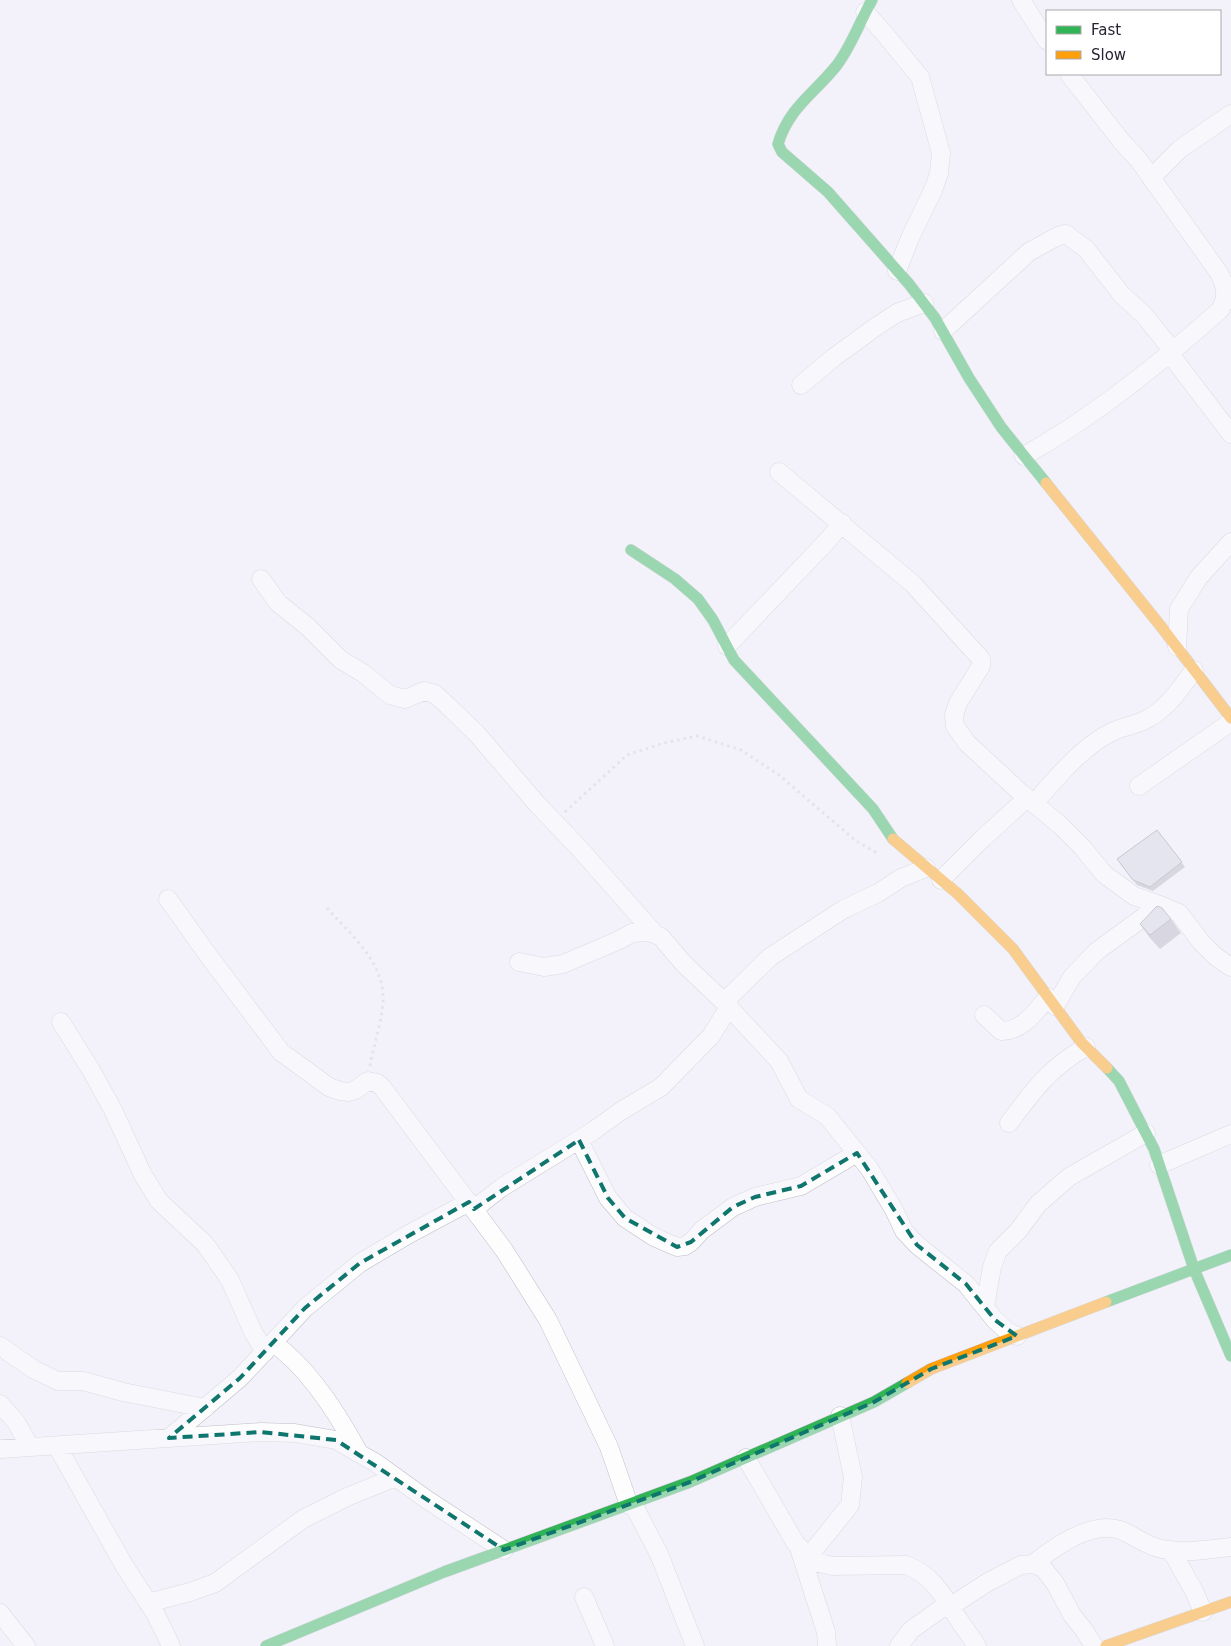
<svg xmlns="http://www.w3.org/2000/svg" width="1231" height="1646" viewBox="0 0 1231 1646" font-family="'DejaVu Sans',sans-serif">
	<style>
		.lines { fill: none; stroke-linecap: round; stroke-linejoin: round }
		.street-casing { stroke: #bebdc6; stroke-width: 19 }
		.fast-casing { stroke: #bebdc6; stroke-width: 12 }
		.slow-casing { stroke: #bebdc6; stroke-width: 12 }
		.path { stroke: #d2d1d6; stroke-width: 3; stroke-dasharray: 2.5 4; stroke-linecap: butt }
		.street { stroke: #fdfdfe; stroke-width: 18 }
		.fast { stroke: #30b455; stroke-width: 11 }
		.slow { stroke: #ff9f0a; stroke-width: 11 }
		.wall { fill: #b8b7c3 }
		.building { fill: #d6d5e3; stroke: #96959f }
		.marked { fill: none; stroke: #0f766e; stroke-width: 4; stroke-dasharray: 10 6; stroke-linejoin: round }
	</style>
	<rect width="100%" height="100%" fill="#f3f2fa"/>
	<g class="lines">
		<defs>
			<path id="street" d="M1021 0 1047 41
				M865 12 883 32 920 77 941 153 939 173 934 188 910 238 897 271
				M1151 178 1180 149 1231 114
				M943 331 1030 251C1040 247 1058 234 1066 234L1086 249 1122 295 1144 315 1173 351
				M1170 354 1231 434
				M801 385 833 358 877 326 897 313 924 303
				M1024 456C1095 416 1159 364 1220 310 1228 297 1226 286 1219 273L1138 159 1122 142 1069 74
				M779 472 913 584 981 659V666L958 703 954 715 955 726 967 743 1021 793 1060 825 1082 847 1104 874 1134 896 1160 905 1179 913 1201 942 1216 957 1231 967
				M261 579 278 603 308 627 341 660 363 673 390 695 405 699 424 691 435 694 448 706 477 734 537 804 579 848 655 934
				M727 646 828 540 842 523
				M1177 647 1179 609 1199 577 1231 542
				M1139 786 1231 722
				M1034 804C1054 780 1083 746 1110 733 1120 727 1133 726 1143 721 1167 710 1179 690 1194 670
				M941 880 981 840 1027 798
				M168 899 208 955 281 1052 329 1087 340 1091 349 1092 355 1090 368 1081 377 1083 382 1087 504 1250 548 1320 609 1447 629 1505
				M519 962 544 967 563 964 617 941 632 933 646 932 655 934 661 937 683 963 724 1002 779 1061 799 1099 827 1116 869 1168 894 1210 904 1231 917 1245 966 1284 995 1320 1007 1331 1017 1336
				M724 1002 770 957 844 909 878 893 901 878 926 868
				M1055 1006 1072 977 1097 951 1160 905
				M984 1015 1001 1031C1022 1032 1036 1011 1048 997
				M61 1022 91 1070 113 1110 143 1175 159 1201 205 1244 230 1280 253 1332 265 1352
				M1009 1123C1033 1091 1050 1067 1086 1047
				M579 1140 608 1198 625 1218 654 1237 677 1247 685 1246 691 1242 702 1230 733 1207 755 1197 801 1186 857 1153
				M1159 1165 1231 1134
				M474 1209 501 1188 593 1131 621 1111 661 1087 711 1036 729 1007
				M985 1307 992 1267 998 1251 1018 1231 1038 1204 1069 1177 1146 1133
				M273 1343C308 1367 339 1416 359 1453
				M0 1346 33 1369 58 1381H83L123 1392 205 1408
				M0 1404 16 1422 30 1447
				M169 1438 240 1378 305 1308 360 1263 409 1234 469 1202
				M57 1446 125 1567 155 1613 171 1646
				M0 1449 261 1432 295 1433 336 1440 376 1463 426 1499 504 1550
				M746 1458 796 1544 815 1562 832 1566 906 1565C934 1576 944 1597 959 1620 965 1629 971 1637 977 1646
				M633 1504 659 1554 695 1646
				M799 1548 826 1632 827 1646
				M1171 1550 1194 1591 1203 1612
				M809 1556 850 1505 853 1477 840 1416
				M1033 1564C1053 1548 1092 1520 1120 1530 1134 1535 1146 1546 1162 1549 1185 1554 1208 1549 1231 1547
				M584 1597 605 1646
				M148 1603 190 1592 215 1583 303 1519 347 1497 396 1477
				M951 1606 988 1582 1021 1565 1033 1564 1043 1568 1055 1583 1072 1615 1084 1630 1094 1646
				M0 1613 26 1646
				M899 1646 911 1630 949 1603"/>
			<path id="fast" d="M872 0C860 21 852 45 837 65 815 93 789 107 778 144L782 152 828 192 909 284 935 318 969 378 1001 427 1046 483
				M631 550 675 579 698 599 713 620 734 660 873 809 893 839
				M1107 1068 1119 1081 1154 1149 1194 1269 1231 1356
				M1106 1302 1231 1255
				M266 1646 444 1572 690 1482 874 1402 907 1383"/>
			<path id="slow" d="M1046 483 1163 629 1231 718
				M893 839 958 894 1013 949 1081 1042 1107 1068
				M907 1383 931 1369 1106 1302
				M1106 1646 1231 1602"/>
		</defs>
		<!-- street casing -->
		<use href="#street" class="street-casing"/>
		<!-- fast casing -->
		<use href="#fast" class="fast-casing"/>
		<!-- slow casing -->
		<use href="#slow" class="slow-casing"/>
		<!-- path -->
		<path class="path" d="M565 812 627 755 664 743 697 736 741 750 779 775 856 841 879 854
			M327 908C348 932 381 959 383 994 384 1017 374 1042 370 1066"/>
		<!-- street -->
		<use href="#street" class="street"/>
		<!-- fast -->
		<use href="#fast" class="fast"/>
		<!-- slow -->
		<use href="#slow" class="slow"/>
	</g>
	<!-- wall -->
	<path class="wall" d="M1157 830 1185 867 1153 891 1137 885 1117 859Z
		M1171 919 1181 933 1160 949 1150 938 1140 924Z"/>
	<!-- building -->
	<path class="building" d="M1157 830 1182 862 1150 887 1133 880 1117 859Z
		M1157 906 1162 908 1171 919 1150 935 1140 924Z"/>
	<!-- marked area -->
	<path d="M0 0H1231V1646H0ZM579 1140 608 1198 625 1218 677 1247 691 1242 733 1207 755 1197 801 1186 857 1153 917 1245 966 1284 995 1320 1017 1336 931 1369 874 1402 690 1482 504 1550 336 1440 261 1432 169 1438 240 1378 305 1308 360 1263 469 1202 474 1209Z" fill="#f3f2fa" fill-opacity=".55" fill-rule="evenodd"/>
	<path class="marked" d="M579 1140 608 1198 625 1218 677 1247 691 1242 733 1207 755 1197 801 1186 857 1153 917 1245 966 1284 995 1320 1017 1336 931 1369 874 1402 690 1482 504 1550 336 1440 261 1432 169 1438 240 1378 305 1308 360 1263 469 1202 474 1209Z"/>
	<!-- legend -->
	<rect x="1046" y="10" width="175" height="65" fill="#ffffff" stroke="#a9a8ad"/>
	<rect x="1056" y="26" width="25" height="8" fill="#30b455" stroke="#a9a8ad"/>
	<text x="1091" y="35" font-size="15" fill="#272532">Fast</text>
	<rect x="1056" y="51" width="25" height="8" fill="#ff9f0a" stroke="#a9a8ad"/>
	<text x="1091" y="60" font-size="15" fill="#272532">Slow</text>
</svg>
